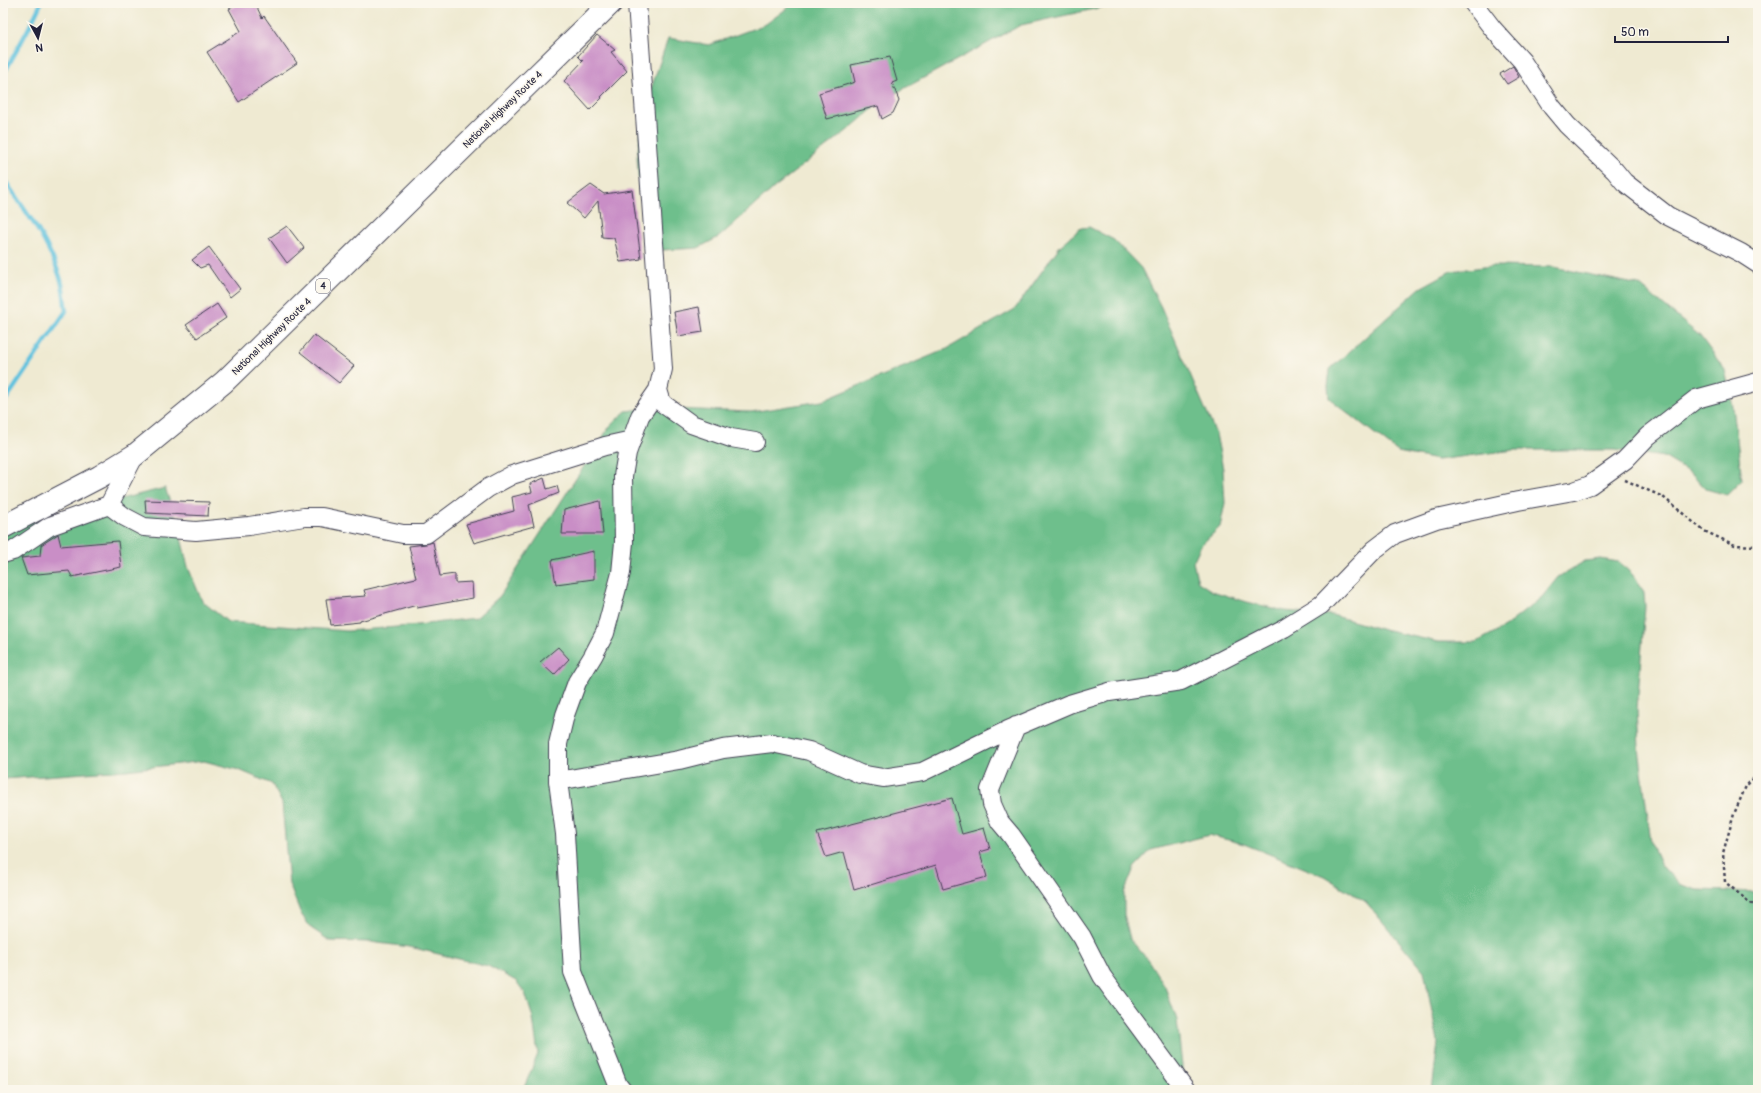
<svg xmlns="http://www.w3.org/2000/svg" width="1761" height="1093" viewBox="0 0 1761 1093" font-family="Pangolin,sans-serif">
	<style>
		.forest { fill: #6ebf8c; stroke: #487064 }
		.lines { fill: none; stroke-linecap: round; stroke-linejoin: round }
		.stream { stroke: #60c2de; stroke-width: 4.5 }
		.building { fill: #c98ec6 }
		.minor-casing { stroke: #414052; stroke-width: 20 }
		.highway-casing { stroke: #414052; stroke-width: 24 }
		.path { stroke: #414052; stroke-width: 2.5; stroke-dasharray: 3 3; stroke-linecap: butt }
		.minor { stroke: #fff; stroke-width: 18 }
		.highway { stroke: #fff; stroke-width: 22 }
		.labels { text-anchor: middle; stroke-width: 3; stroke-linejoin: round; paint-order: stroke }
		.shield { fill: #fbf7ec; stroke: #636270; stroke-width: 1 }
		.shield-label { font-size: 9px; font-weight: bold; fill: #22223b }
		.street-label { font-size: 10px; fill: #22223b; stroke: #fbf7ec }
	</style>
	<rect width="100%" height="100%" fill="#fbf7ec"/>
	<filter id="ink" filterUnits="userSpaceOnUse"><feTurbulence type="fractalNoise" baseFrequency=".025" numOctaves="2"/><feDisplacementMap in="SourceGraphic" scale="8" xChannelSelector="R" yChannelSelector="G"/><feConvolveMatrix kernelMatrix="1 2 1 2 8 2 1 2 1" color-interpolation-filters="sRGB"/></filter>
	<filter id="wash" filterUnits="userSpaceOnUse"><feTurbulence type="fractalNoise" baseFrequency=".012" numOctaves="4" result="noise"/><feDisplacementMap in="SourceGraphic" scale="16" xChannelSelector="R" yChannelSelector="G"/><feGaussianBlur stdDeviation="0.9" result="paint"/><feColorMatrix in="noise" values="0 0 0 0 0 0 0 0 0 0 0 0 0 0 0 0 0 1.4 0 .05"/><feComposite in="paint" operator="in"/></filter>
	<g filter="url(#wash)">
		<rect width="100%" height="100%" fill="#efead2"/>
		<!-- forest -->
		<path class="forest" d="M794 3H1122L1021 25 883 100 848 130 775 187 719 237 698 248 662 250 650 228 639 190 637 156 644 110 668 38 709 45 766 24Z
			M1089 227 1114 240 1141 268 1161 307 1216 434 1223 469 1225 503 1220 527 1201 545 1193 562 1198 582 1212 591 1247 602 1285 611 1332 615 1384 630 1438 642H1477L1506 626 1542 597 1558 577 1585 561 1600 559 1619 562 1636 578 1644 593 1645 606 1637 709 1639 748 1651 843 1661 865 1679 884 1698 890 1758 892V1090H1432L1438 1042 1424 971 1366 902 1324 876 1244 844 1209 835 1151 850 1134 868 1124 893V914L1130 939 1148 960 1165 987 1177 1020 1182 1066V1090H523L538 1054 533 1018 525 993 516 981 488 966 410 947 370 942 330 941 311 928 301 914 289 884 282 803 272 784 239 770 204 761 126 770 3 779V528L165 488 177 521 188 567 202 601 228 622 347 631 409 626 476 618 500 596 610 426 626 411 649 408 751 412 822 401 947 349 1015 309 1060 246 1081 228Z
			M1492 266 1554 267 1639 285 1700 336 1725 370 1733 407 1742 480 1727 495 1706 489 1692 474 1664 457 1614 450H1514L1437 460 1398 452 1329 398 1328 386 1330 369 1420 288 1451 271Z"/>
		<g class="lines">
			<!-- stream -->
			<path class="stream" d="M3 75C16 51 30 28 41 3
				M3 178C24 209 48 240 60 277 64 287 64 300 66 311L3 404"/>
		</g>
		<g id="blocks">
			<!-- building -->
			<path class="building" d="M240 3H255L262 18 264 16 297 63 239 102 207 52 241 31 229 9Z
				M597 35 615 50 611 52 627 71 601 97 602 98 590 110 564 81 583 61 578 56Z
				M890 57 897 81 892 83 899 100 893 113 882 119 878 106 827 119 819 93 855 82 851 65Z
				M1513 66 1519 77 1507 84 1500 74Z
				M591 185 604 194 632 190 641 259 620 262 614 238 602 237 598 201 584 218 567 203Z
				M287 226 304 248 287 263 269 238Z
				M209 247 240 289 230 297 208 265 200 268 192 260Z
				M217 304 226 318 197 338 186 325Z
				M699 307 703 332 678 336 674 312Z
				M314 335 354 366 339 383 300 352Z
				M544 478 547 489 557 486 559 493 529 505 534 526 474 543 466 524 514 511 512 497 532 492 530 484Z
				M145 500 209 502 208 516 146 513Z
				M600 501 603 534H562L564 510Z
				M58 534 61 546 118 541 121 567 72 577 69 571 27 575 21 558 40 556 41 545Z
				M433 542 440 576 455 574V583L472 582 473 598 417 608V605L360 621V622L330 625 326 599 366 596 364 590 416 578 409 546 426 544Z
				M594 551V579L556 584 552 560Z
				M558 647 569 659 554 675 540 662Z
				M952 798 962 834 984 828 990 849 980 852 987 877 943 889 936 865 854 890 844 852 826 857 817 833Z"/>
		</g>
	</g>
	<g filter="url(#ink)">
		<use href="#blocks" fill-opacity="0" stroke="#414052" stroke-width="1"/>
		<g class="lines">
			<defs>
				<path id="minor" d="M1473 3 1493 29 1522 61 1552 107 1567 125 1615 171 1624 182 1668 216 1741 253 1758 264
					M658 390 662 403 691 424 731 438 755 442
					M109 505 125 517 144 527 196 531 249 526 304 517H322L403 534H426L488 488 512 475 605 446 632 440
					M3 554 13 551 50 526 109 505 135 455
					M1016 726 990 790 992 804 1000 822 1011 835 1082 937 1102 976 1115 994 1186 1090
					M558 781 679 760 723 749 772 743 809 751 860 774 883 778 922 772 1008 730 1069 704 1109 692 1181 681 1284 628 1321 605 1374 550 1395 534 1436 519 1518 501 1574 491 1590 485 1625 460 1648 436 1696 399 1758 382
					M622 1090 618 1085 573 972 565 834 558 781V744L565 715 577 682 593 656 605 633 621 573 624 542 623 476 627 453 640 416 658 390 663 369 637 3"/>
				<path id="highway" d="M3 527 99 477 135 455 224 382 611 3"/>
			</defs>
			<!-- minor casing -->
			<use href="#minor" class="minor-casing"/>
			<!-- highway casing -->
			<use href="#highway" class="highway-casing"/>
			<!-- path -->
			<path class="path" d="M1625 480 1663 497 1704 531 1735 545 1758 546
				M1758 774 1746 786 1734 814 1723 853 1725 882 1749 902 1758 907"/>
			<!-- minor -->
			<use href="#minor" class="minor"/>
			<!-- highway -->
			<use href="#highway" class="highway"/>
		</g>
	</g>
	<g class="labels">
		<!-- shield labels -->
		<rect class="shield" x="316" y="279" width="14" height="14" rx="3"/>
		<g class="shield-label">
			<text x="323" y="289">4</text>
		</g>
		<!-- street labels -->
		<g class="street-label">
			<text transform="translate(502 109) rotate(-44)" y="4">National Highway Route 4</text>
			<text transform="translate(271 336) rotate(-44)" y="4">National Highway Route 4</text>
		</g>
	</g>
	<!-- margin -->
	<rect width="1761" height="1093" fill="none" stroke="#fbf7ec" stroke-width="16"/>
	<!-- north arrow -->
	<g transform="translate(38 38) rotate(173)" stroke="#fbf7ec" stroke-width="3" paint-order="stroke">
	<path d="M0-3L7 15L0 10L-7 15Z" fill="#22223b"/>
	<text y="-6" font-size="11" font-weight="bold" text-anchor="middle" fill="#22223b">N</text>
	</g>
	<!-- scale -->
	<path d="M1615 36v6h113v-6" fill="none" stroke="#22223b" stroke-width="2"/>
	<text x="1621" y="36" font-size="12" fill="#22223b" stroke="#fbf7ec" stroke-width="3" paint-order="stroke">50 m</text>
</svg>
